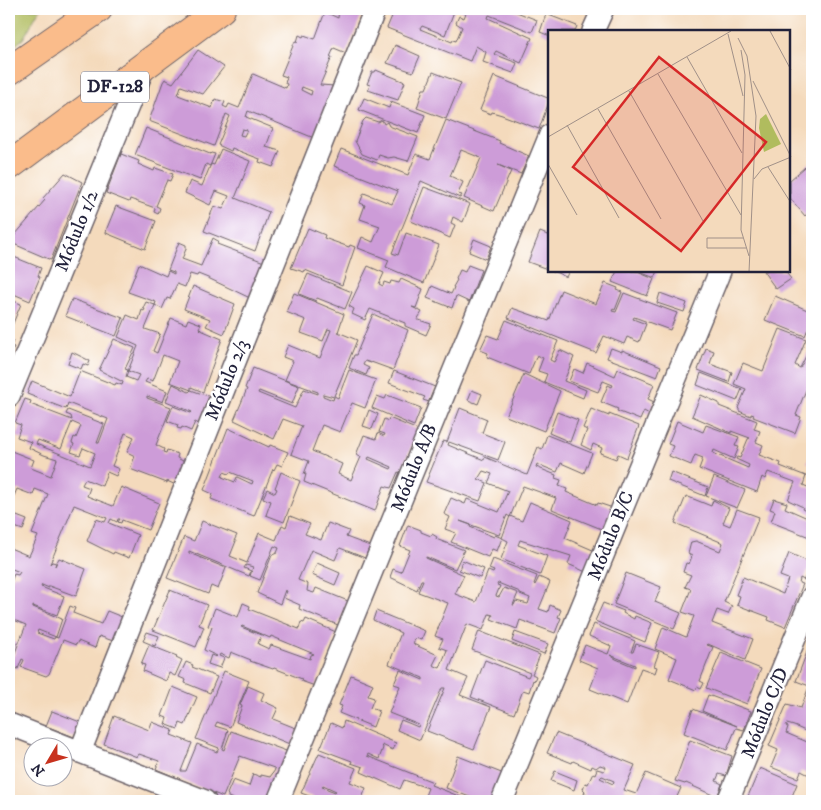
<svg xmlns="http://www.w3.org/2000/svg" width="821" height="810" viewBox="0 0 821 810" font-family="'IM FELL DW Pica',serif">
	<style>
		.green { fill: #b0bc5e; stroke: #696f4c }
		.building { fill: #cd9cd8; fill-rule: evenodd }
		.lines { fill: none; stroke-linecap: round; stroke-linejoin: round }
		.minor-casing { stroke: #6c6268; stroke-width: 24 }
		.primary-casing { stroke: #6c6268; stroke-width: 30 }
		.minor { stroke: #fff; stroke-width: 21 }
		.primary { stroke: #fabc8b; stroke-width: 28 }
		.labels { text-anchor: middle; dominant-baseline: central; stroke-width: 4.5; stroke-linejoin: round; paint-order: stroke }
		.shield { fill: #fff; stroke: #646476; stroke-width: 1 }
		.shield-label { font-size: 18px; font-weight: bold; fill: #22223b }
		.street-label { font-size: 19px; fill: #22223b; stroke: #fff }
		.inset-road { fill: none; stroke: #a09088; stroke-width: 1 }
		.view { fill: #d62828; fill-opacity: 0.15; stroke: #d62828; stroke-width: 2.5 }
		.inset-edge { fill: none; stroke: #22223b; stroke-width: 2.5 }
	</style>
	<rect width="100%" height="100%" fill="#fff"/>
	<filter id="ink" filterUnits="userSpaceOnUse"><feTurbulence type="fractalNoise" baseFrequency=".02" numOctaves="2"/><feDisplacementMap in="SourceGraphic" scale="10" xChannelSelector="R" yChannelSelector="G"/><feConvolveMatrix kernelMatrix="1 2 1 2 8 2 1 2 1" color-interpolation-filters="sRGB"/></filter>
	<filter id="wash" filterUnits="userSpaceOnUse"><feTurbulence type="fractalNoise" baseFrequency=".0096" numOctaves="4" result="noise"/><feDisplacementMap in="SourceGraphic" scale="20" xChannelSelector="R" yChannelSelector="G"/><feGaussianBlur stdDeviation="1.12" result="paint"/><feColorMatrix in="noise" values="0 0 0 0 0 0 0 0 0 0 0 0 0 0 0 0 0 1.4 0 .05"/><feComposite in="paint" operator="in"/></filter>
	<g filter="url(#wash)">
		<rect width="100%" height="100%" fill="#f4dabc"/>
		<path class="green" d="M9,9H40L23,39L9,50Z"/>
		<g id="blocks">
			<path class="building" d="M317,9H327L325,12L338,18L339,9H364L346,53L334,48L330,57H332L320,85L335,86L314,138L248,111L246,117L273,128L266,147L280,151L273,167L259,162L260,159L239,151L232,148L231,151L218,145L230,116L226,114L214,146L149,121L163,82L165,79L173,83L198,50L224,67L203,94L181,86L178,95L212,108L215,99L225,102L223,106L227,108L229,104L239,108L253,74L286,88L287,84L285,83L287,77L281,75L295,41L297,42L299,35L303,37L304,35L315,39L325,12ZM302,87L312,91L311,95L301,90ZM242,129L247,130L244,136L240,135Z
				M395,9H455L445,35L422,26L420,29L452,42L453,40L456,41L462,27L456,23L459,16L464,18L466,13L455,9H509L537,20L532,32L489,15L488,18L532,38L521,63L496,51L494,54L517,63L513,73L483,62L486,52L476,46L470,61L387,28Z
				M546,14L577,26L575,31H550V36L540,32Z
				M395,45L420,56L413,72L387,63Z
				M376,70L405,82L398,100L368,90L370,85L367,84L372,72H375Z
				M433,72L461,83L446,119L417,108L423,89H426Z
				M494,76L550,99L539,129L502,115L492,112L491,114L480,110Z
				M364,98L389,108L391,102L425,115L418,133L359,110Z
				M366,118L378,122L382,120L384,124L387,122L389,126L418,137L408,161L394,157L388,158L379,155L377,160L362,154L355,141L363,121Z
				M446,120L500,141L499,143L529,156L521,174L498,165L511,171L494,211L464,198L481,158L461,150L450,176L463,182L458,194L462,195L460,198L421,181L392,253L398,255L406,233L439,245L424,283L386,267L389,260L358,248L362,237L373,242L380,226L360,219L365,205L360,203L364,193L392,204L398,191L334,166L341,149L408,175L416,154L430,159Z
				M146,128L210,154L211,153L215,154L210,166L206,164L200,180L135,155Z
				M221,149L250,161L235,198L269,212L255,251L204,231L214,206L223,209L229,196L216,191L210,205L185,193L190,181L202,186L211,164L214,165Z
				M121,154L139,161L138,164L154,171L155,168L173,174L170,181L167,180L156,206L160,208L158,214L154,212L155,208L130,199L129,202L106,193Z
				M812,161V209L805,216L790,198V180Z
				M65,173L82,182L51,260L9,242L45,200L43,198Z
				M424,187L470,204L463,222L453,217L451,223L455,225L450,238L411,221Z
				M116,206L156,221L145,249L106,233L107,228Z
				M308,228L325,235L324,238L349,247L350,245L355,247L342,285L305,270L304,272L291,268Z
				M540,232L550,236V270L528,262Z
				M213,238L218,241L217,244L264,262L250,298L208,278L198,274L197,276L190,274L185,287L177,284L170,299L167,298L162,309L155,305L156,302L128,292L139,264L166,276L168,271L174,274V272L168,270L179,242L186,245V249L182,259L201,266Z
				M474,239L491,246L486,259L469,252Z
				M9,255L41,268L38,276L40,277L30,301L9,292Z
				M468,265L481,270L469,302L456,296L452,308L427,298L432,286L451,294L453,290L454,287H453L457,280L456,279L460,270L465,272Z
				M368,266L384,273L379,284L383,286L384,282L390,284L391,281L399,283L401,279L423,289L416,308L412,307L422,312L417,320H419L431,324L426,335L405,326V323L370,309L365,320L352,314L354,309L349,306Z
				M553,271H569L566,277Z
				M617,271H635L654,279L647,296L612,282Z
				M637,271H658L655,278Z
				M763,271H785L791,279L776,289Z
				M308,274L352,292L345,309L317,298L316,301L299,294Z
				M605,283L618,288L617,290L622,292L615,310L613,309L612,311L616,312L624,293L677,313L670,330L634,317L633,319L646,324L639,342L627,337L624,344L604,336L596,353L508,318L512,308L549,321L561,290L596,304Z
				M193,286L235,304L224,334L206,326L210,319L184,309Z
				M294,293L344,314L338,332L357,340L334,396L338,398L349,370L376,380L365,408L352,403L340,432L322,425L312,451L342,464L338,474L351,480L361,457L356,455L364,435L376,439L378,433L384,436L385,434L379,432L384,419L388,421L389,418L418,430L400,473L398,472L391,488L384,486L375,511L304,482L306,474H304L309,461L291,454L302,426L283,419L274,439L234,420L247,389L245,388L253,368L299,386L292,404L259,391L258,393L295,408L304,389L318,394V392L285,380L293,361L283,357L288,345L320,358L331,330L328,329L323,341L301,333L306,320L286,312ZM323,394L334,397L333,400L323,396ZM369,457L392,467L391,469L368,459Z
				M660,293L687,303L684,312L657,303Z
				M775,296L812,312V319L805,336L765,320Z
				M9,299L21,304L9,333Z
				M72,299L123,318L116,336L65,316Z
				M146,302L155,305L145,329L160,334L153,351L157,353L171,318L186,324L188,319L201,324L199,328L201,330L222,339L203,392L191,387V390L211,397L199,424L195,422L191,431L182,427L181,429L177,428L178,425L167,421L173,406L191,413L192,412L166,401L173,384L189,392L191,390L170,382L178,361L163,355L153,381L147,379L145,382L167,391L163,402L147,396V398L171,407L156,445L164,449L163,452L166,453L167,450L178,454L177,458L185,462L176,485L167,481V483L130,469L135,456L127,452L134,437L125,433L112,466L119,469L116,476L107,472L102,486L85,479L82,485L90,488L87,496L113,506L121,487L159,503L148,530L122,520L121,523L118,522L120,519H118L117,522L111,519L109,523L138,535L129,558L114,552L113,554L87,541L96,519L105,522L107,518L74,505L50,564L52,562L56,563L55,566L59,558L86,569L76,596L49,586V588L42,585L41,587L64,596L57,615L33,606V607L62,619L56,637L38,630L37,633L54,639L55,637L58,638L70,606L75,608L73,613L101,624L107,611L122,617L113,641L99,636L95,648L78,641L76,645L63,640L49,674L46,676L21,667L24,660L22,659L18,669L10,665L26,625L9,618V587L14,574L18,575L20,572L12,569L11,571L9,570V543L12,544L10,548L29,556L38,536L32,534L48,494L35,489L33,495L17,489L14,496L9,494V450L34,460L31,468L51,476L57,459L44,455L29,448L31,442L17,437L21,425L15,423L25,399L31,401L30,404L72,420L71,416L66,414L68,410L104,424L97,443H99L108,419L68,403L66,409L27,394L32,381L70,397L80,371L115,385L116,383L122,385L123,382L99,370L114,339L135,348L125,369L128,370L126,377L136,381L139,375L128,371L138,346L118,337L127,315L139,320L142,310L144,311L145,309L143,308ZM72,422L81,426L76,438L74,437L72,443L74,444L71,452L80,455L83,448L95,453L90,466L36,444L38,440L61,449Z
				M373,314L408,330L393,370L371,362V363L365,361L363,365L369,368L366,375L349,368L354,355H356Z
				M506,320L558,341L550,360L554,362L560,350L574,357L564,381L586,390L583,398L544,382L547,374L538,371L543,358L537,355L529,374L487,357L488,353L480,350L487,335L498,339Z
				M780,329L806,339L795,365L800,368L808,352L812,355V394L806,390L796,415L801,417L795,433L753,417L754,415L751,414V416L739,411V409L738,408L746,389L734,384L743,363L763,371Z
				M9,340L13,341L11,346L14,347L11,353L9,352Z
				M611,348L622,352V350L661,366L657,377L607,358Z
				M706,348L714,351L710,364L732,372L729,382L698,370Z
				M72,352L90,361L88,366L83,364L81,369L68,364Z
				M587,363L615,376L618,369L654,384L648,399L654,402L649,414L644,411L640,420L617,411L618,409L601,402L608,385L612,387L613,385L603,381L598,392L569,381L574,369L583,373Z
				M394,371L435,387L429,402L423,400L425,397L389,383Z
				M701,373L742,389L737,401L697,385Z
				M524,374L560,391L544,431L506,416Z
				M472,390L482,394L478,404L468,400Z
				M387,395L421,408L414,426L372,408L377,396L385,399Z
				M701,395L719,403V406L757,421L754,429L760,431L756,442L763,445L759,455L781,463L780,466L806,476L803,485L812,489V514L802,509L803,507L788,500L795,482L768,472L765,479L762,477L757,492L699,469L703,458L695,455L691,465L669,456L673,446L668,444L677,421L703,432L706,425L739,437L735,446L739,447L734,459L714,450L713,453L748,468L749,465L736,459L737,457L740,458L748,439L750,438L731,431V433L692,416Z
				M460,408L487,419L482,433L505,442L498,460L449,442L448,445L484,460L485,457L527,475L538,447L542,449L547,435L592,453L584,473L561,463L557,472L537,464L536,467L556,475L555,478L561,480L559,486L567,489L566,492L597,505L598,503L613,508L604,530L552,509L556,498L523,486L510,517L507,515L499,535L460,521L471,525L470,527L494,537L495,535L502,538L510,516L522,521L530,502L572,520L565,538L595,551L586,572L568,564L571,556L520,540L518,545L547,556L540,575L501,559L508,541L502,538L497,551L492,549L488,557L451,542L456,533L445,529L450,517L444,514L451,498L465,504L467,499L499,512L508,491L488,483L492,474L483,471L478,479L487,483L480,501L426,482L443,441L447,442Z
				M591,409L609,416V414L639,426L627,458L618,454L616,459L600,453L602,448L593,444L591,450L581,445L587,430L583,428Z
				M369,410L378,414L372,429L363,426Z
				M557,412L578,420L570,442L549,433Z
				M812,421V437L807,435Z
				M228,428L269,447L270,445L288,452L282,466L277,464L274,470L273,469L254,516L211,499L213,494L204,490ZM224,472L229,474L230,472L253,481L252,484L237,477L235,482L222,477Z
				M812,450V464L807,462Z
				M281,472L300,481L284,522L266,515L271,501L263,498L267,489L275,493L277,489L275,488Z
				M671,472L708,487L705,496L668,481Z
				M714,477L745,490L737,508L706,496Z
				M686,496L711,506L713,500L729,508L723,523L730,526L737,509L759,517L724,602L732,606L728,614L717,610L712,623L753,639L745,660L708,644L707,645L713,647L700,681L704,683L701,689L697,687L696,690L669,679L677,658L655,649L663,627L686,637L694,616L682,612L691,589L685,587L691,575L683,572L686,563L689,564L692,556L688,554L691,542L696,541L720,551L723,543L675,523Z
				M774,499L787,503L785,508L812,520V538L771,522L775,511L770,509Z
				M9,513L27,520L23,530L9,525Z
				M290,516L310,524L305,534L321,540L328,523L349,531L346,537L370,546L365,558L340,548L335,560L311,550L298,580L308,584L307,591L314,593L316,588L348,601L338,625L299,609L300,605L284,598L287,591L285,590L280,604L257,593L272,555L277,553L279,548L274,546L260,580L250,576L253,567L246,565L244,568L251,571L249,576L189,551V553L226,568L218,589L211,586L208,594L167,578L184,537L194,541L202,521L237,535L234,541H236L230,556L247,563L259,533L276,540L282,525L286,527Z
				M408,525L421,530V532L431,536L432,534L437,537L436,539L464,550L455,569L426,557V558L464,575L455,594L476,602L488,571L493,573L494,571L489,569L493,559L537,576L534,584L535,585L539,577L550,582L539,609L548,612L550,605L561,610L558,617L561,618L555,633L520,620L517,629L491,619L493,615L489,614L483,630L467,624L449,670L468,678L460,695L491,707L474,749L427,731L445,688H442L420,740L397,730L401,720L418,727L419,725L389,713L400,686L394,684L400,670L423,680V678L389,664L401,633L373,620L376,611L425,631L421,640L415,638L413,644L438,655L433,665L440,668L447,650L439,647L443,639L435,636L448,603L418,592L423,580H421L417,590L390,577L393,569L401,572L410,550L400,546ZM498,583L520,592V594L530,598L528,604L516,601L514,605H513L518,593L504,588L499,597L496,596L500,586L497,585Z
				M789,553L811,563L804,580L800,578L799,583L803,584L785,627L768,620L769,617L737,605L740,596L736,595L743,577L783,594L788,579L780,576Z
				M462,560L484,569L480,578L459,570Z
				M317,563L340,573L335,585L312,575Z
				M626,573L661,587L655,602L681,613L674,629L614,604Z
				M170,590L207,605L199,625L204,627L196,647L153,630Z
				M243,603L250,606L249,609L299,629L301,622L304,623L306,619L336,632L315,686L301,681L302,679L274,668L273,669L250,661L251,660L231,652L229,658L220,654L219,656L224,658L220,668L208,664L211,655L216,657L217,656L204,650L212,627L208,626L215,608L238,617ZM242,626L270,638L271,636L314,654L311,655L310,659L271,645L269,649L258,644L261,635L241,627Z
				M603,603L624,611L623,613L634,619L635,616L652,623L645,642L595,621Z
				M594,624L635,641L631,652H633L636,644L659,652L654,666L657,667L655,673L641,668L627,704L590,689L598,668L579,660L585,645L608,654L611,646L589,636ZM610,655L635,665V667L616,659Z
				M479,631L540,655L532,674L536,676L534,681L533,680L529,692L523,690L514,714L471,697L485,660L528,677L530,673L472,650Z
				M147,632L159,636L155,646L143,641Z
				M515,632L548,644L544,654L512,641Z
				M812,639V687L796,681Z
				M9,640L16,643L9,662Z
				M149,645L177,656L176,657L182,660L175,676L169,673L166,681L143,671L145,665L141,664Z
				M721,653L761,669L747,704L706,688Z
				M186,662L193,665L192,667L217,677L210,693L185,683L186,680L179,677Z
				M224,671L249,681L230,727L217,722L215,726L228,730L222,749L224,750L231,731L289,752L268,801H238L228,797V795L227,794L233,780L249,786L253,774L261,777V775L270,777L275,770L274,768L240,756L223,797L156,769L159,761L139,754L137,757L104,744L114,716L149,730L152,722L173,730L171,735L192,743L181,771H186L197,744L217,752L219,748L196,739Z
				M351,675L373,684L368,696L374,698L370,708L379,711L373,727L339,713L342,706L339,705Z
				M248,686L264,693L261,700L278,708L273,719L298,729L292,745L236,722L242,706L240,705Z
				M173,687L197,697L185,725L180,723L178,729L165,724L167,718L162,716Z
				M808,689L812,691V734L794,726L787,724L786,726L788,727L786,733L812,744V771H811L809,775L801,771L798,778L771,767L778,750L769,746L787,704L801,708Z
				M708,695L751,711L744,730L736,728L727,750L684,733L693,709L737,726L702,711Z
				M52,711L80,722L74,737L46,726Z
				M344,721L396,743L393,750L382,745L383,748L379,759L368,754L367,756L433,782L431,785L471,801H423L428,788L404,780L400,789L361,772L363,767L351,763L352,761L320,749L331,723L342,728Z
				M556,733L635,765L624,790L636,794L646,773L681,788L675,801H597L598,800L584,794L585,791L583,789L585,783L588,784L593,773L595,774L597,769L604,771L606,767L600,765L596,768L592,766L591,769L573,761L572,763L547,753ZM602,776L614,781L613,784L600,778Z
				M690,740L732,756L726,776L719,774L716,781L722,784L717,797L686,783L685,784L675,781Z
				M319,753L356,768L350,782L366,788L361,801H323L301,793ZM323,785L336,791L335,792L322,787Z
				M458,756L504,774L493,801H480L446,788Z
				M760,768L797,784L790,801H746Z
				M555,771L577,780L574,790L551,781Z"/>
		</g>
	</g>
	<g filter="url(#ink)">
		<use href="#blocks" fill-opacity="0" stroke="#6c6268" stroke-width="1"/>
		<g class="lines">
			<defs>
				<path id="minor" d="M593,31L603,9
					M9,396L145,65
					M9,724L205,801
					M80,752L375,9
					M278,801L550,135
					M502,801L720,271
					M728,801L812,597"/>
				<path id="primary" d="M9,71L98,9
					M9,166L221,9"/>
			</defs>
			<use href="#minor" class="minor-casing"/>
			<use href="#primary" class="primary-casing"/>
			<use href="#minor" class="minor"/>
			<use href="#primary" class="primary"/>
		</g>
	</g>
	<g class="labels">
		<rect class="shield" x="81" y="71.5" width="68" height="31" rx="4"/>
		<g class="shield-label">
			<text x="115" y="87">DF-128</text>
		</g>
		<g class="street-label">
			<text transform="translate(77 231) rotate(-68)">Módulo 1/2</text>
			<text transform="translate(227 380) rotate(-68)">Módulo 2/3</text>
			<text transform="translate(414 468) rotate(-68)">Módulo A/B</text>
			<text transform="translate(611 536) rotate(-68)">Módulo B/C</text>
			<text transform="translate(765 713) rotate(-68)">Módulo C/D</text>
		</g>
	</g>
	<g transform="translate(548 30)">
		<rect width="242" height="242" fill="#f4dabc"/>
		<path d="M218,84L233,114L216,122L211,98L212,89Z" fill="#b0bc5e"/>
		<path class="inset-road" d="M222,1L243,40M180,4L195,66M190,8L199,26L208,86L201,242M193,20L197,45L193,200L201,226M139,27L194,123M110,44L193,185M205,51L243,127M81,61L155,191M50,79L113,189M19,95L71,188M0,107L183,1M0,134L29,185M220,137L243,173M206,149L214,139L243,127M195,208H159V218H198"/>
		<path class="view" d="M111,27L218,112L133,221L25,137Z"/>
		<rect width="242" height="242" class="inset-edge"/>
	</g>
	<rect width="821" height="810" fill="none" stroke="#fff" stroke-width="30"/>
	<g transform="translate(48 762) rotate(232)"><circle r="24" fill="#ffffff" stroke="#a7a7b1"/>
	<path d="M0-4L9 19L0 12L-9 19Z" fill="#c8321e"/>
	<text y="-8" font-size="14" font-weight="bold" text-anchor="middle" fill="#22223b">N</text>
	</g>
</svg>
